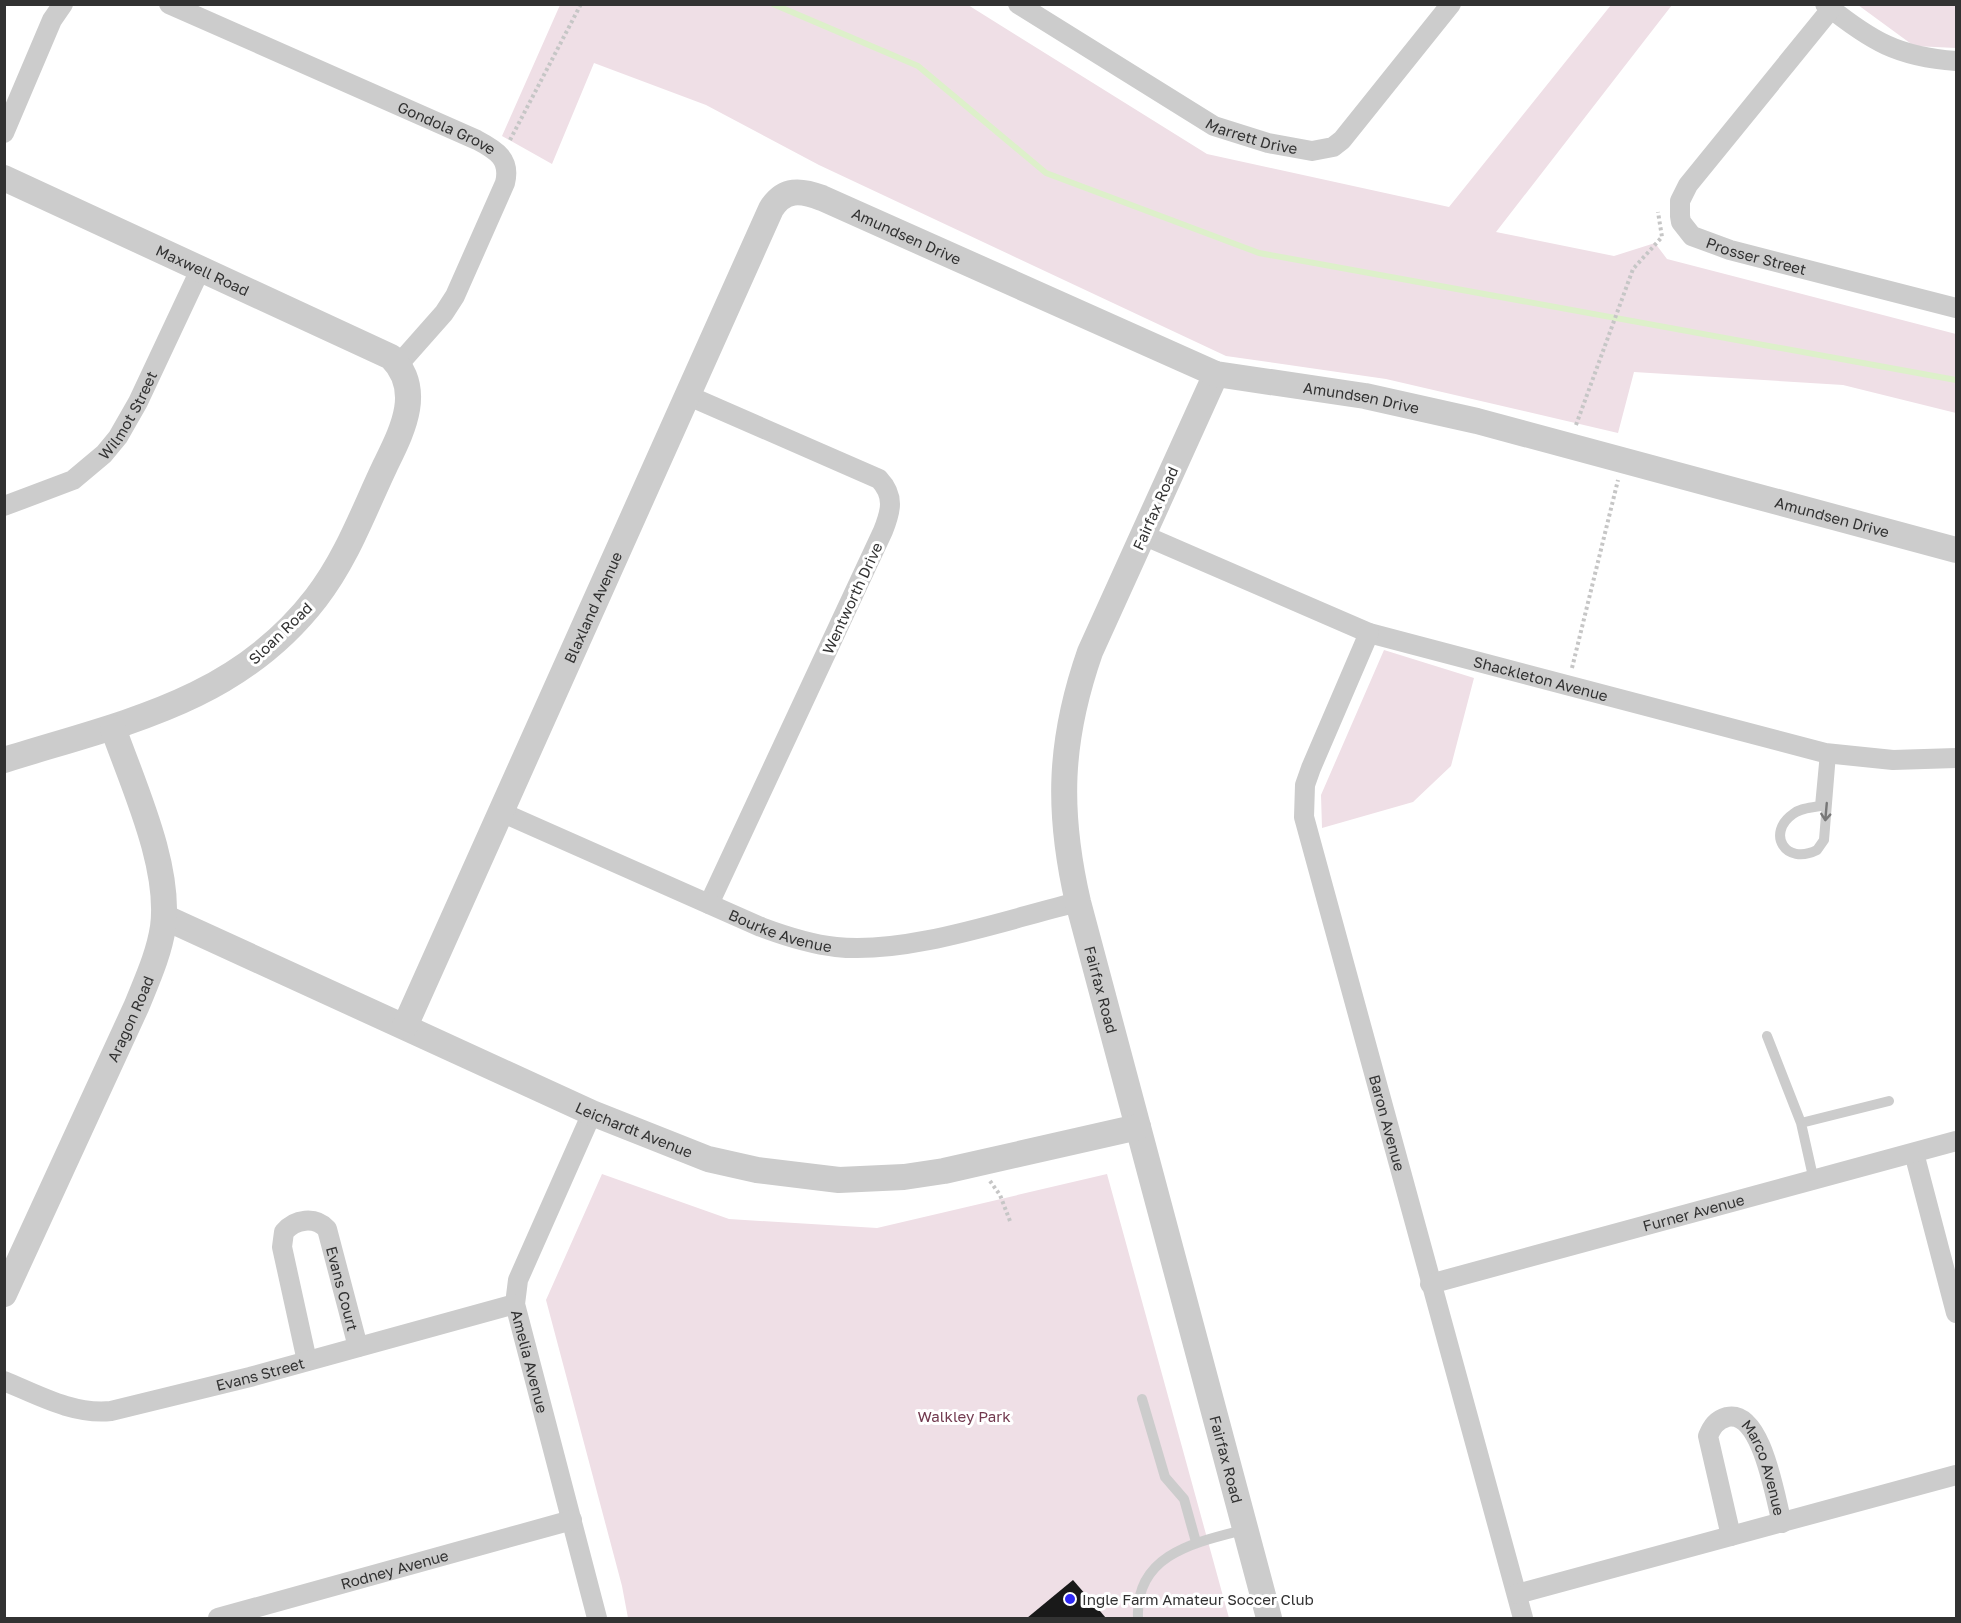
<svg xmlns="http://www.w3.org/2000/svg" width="1961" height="1623" viewBox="0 0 1961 1623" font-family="'Golos Text',sans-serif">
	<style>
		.green { fill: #efdfe6 }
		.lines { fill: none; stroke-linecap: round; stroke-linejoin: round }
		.stream { stroke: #ddf0ca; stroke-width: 6 }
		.building { fill: #191919 }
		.path { stroke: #c6c6c6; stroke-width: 4; stroke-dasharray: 3 3; stroke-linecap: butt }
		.service { stroke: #ccc; stroke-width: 10 }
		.minor { stroke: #ccc; stroke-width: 20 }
		.tertiary { stroke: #ccc; stroke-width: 26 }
		.oneway { stroke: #777 }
		.poi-dot { fill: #2e28f4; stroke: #fff; stroke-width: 2 }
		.labels { text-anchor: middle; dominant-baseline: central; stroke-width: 6; stroke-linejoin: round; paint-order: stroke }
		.street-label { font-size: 15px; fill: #323232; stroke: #fff }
		.park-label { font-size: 15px; fill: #723a4f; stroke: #fff }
		.poi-label { font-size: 15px; fill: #323232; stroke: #fff; text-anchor: start }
	</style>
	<rect width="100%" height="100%" fill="#fff"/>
	<path class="green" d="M560,5H968L1207,154L1449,207L1611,5H1672L1496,232L1614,256L1655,243L1667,259L1956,334V413L1843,385L1634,372L1618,433L1386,379L1226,356L819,165L706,105L594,63L552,164L502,136Z
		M1858,5H1956V48L1914,46Z
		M1384,650L1474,678L1451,766L1413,802L1322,828L1321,795Z
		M602,1174L729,1219L877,1228L1107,1174L1229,1618H628L622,1586L546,1300Z"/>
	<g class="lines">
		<path class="stream" d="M773,4L918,66L1046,173L1259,253L1956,380"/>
	</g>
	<path class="building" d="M1073,1580L1106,1618H1027Z"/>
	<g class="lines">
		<path class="path" d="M510,140L581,4
			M1576,425L1633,269L1662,237L1658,212
			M1572,668L1618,480
			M990,1181L1000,1195L1010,1221"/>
		<path class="service" d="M1825,753L1820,806C1811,808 1800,808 1793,814C1766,833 1785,866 1817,850L1824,840L1831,754
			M1767,1036L1801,1123L1814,1181
			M1801,1123L1889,1101
			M1142,1399L1165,1477L1184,1499L1196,1542
			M1138,1618C1135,1553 1197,1542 1247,1529"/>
		<g class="minor">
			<path id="s1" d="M169,4L477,140C496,150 511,159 505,183L455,296L444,313L398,365"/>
			<path id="s2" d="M1018,4L1214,126L1268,143L1312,151L1333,147L1342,140L1451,4"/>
			<path d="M1825,4C1871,41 1898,57 1956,61"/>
			<path id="s3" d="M1831,9L1688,185L1680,201V216L1681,222L1692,236L1730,250L1956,308"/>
			<path d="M4,133L52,20L63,4"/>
			<path d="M689,396L879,479C895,496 891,511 883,531L709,904"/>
			<path id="s4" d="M4,506L73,480L104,454L118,437L138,402L200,270"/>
			<path id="s5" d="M1143,535L1369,633L1825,753L1893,760L1956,758"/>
			<path id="s6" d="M1369,633L1311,768L1305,785L1304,817L1523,1618"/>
			<path id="s7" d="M501,812L761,927C785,936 810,944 836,947C907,955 1008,919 1078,902"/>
			<path id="s8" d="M592,1113L518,1280L515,1304L597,1618"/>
			<path d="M1914,1153L1956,1313"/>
			<path id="s9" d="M1430,1284L1956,1141"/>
			<path id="s10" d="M307,1361L282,1247L284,1232C295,1219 315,1216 327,1229L358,1347"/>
			<path id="s11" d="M4,1381C38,1395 73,1415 111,1411L250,1377L515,1304"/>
			<path id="s12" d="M1731,1536L1708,1436C1712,1427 1716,1420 1727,1417C1762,1409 1775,1498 1782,1523"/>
			<path d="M1517,1594L1956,1475"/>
			<path id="s13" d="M218,1618L572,1520"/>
		</g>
		<g class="tertiary">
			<path id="s14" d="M4,178L391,357C424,390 402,431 385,466C364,510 347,558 316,598C236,702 122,723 4,760"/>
			<path id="s15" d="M1216,374L1090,652C1059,741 1057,811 1078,902L1269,1618"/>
			<path id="s16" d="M164,917L592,1113L708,1159L757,1170L839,1180L904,1177L944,1171L1138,1127"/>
			<path id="s17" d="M405,1026L771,209C784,188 801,190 822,198L1216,374L1365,396L1477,421L1956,550"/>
			<path id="s18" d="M4,1294L137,1005C147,980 159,954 163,927C171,866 133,785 113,728"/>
		</g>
	</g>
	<defs><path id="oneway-shaft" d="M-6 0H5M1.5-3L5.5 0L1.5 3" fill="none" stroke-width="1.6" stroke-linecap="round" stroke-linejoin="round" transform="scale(1.5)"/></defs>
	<use class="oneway" href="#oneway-shaft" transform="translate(1826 812) rotate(95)"/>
	<circle class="poi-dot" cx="1070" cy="1599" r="6"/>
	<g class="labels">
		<g class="street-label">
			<text stroke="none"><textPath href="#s1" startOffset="304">Gondola Grove</textPath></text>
			<text stroke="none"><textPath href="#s2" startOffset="270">Marrett Drive</textPath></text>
			<text stroke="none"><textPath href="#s17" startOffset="1046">Amundsen Drive</textPath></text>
			<text stroke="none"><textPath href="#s3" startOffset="351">Prosser Street</textPath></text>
			<text stroke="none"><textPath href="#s14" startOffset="219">Maxwell Road</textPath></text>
			<text stroke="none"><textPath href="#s17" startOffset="1532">Amundsen Drive</textPath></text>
			<text stroke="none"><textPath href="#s4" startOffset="160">Wilmot Street</textPath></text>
			<text transform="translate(1155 508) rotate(-66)">Fairfax Road</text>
			<text stroke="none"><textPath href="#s17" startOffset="2018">Amundsen Drive</textPath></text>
			<text transform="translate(852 598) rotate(-65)">Wentworth Drive</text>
			<text stroke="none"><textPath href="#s17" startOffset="459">Blaxland Avenue</textPath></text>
			<text transform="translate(280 633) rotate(-44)">Sloan Road</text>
			<text stroke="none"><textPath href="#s5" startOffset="424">Shackleton Avenue</textPath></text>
			<text stroke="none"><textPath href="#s7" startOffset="304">Bourke Avenue</textPath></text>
			<text stroke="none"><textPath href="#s15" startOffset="650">Fairfax Road</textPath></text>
			<text stroke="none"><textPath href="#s18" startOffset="303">Aragon Road</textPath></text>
			<text stroke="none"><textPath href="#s6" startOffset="514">Baron Avenue</textPath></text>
			<text stroke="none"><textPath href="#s16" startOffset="516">Leichardt Avenue</textPath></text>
			<text stroke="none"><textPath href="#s9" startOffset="273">Furner Avenue</textPath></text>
			<text stroke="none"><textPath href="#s10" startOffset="242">Evans Court</textPath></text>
			<text stroke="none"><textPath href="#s8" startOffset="266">Amelia Avenue</textPath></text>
			<text stroke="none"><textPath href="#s11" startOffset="266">Evans Street</textPath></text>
			<text stroke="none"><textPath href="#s15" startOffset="1136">Fairfax Road</textPath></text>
			<text stroke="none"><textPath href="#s12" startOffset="200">Marco Avenue</textPath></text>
			<text stroke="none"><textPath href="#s13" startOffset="183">Rodney Avenue</textPath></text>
		</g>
		<g class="park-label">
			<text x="964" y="1416">Walkley Park</text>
		</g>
		<g class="poi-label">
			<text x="1082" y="1599">Ingle Farm Amateur Soccer Club</text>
		</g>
	</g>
	<rect width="1961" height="1623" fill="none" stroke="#323232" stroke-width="12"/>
</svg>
